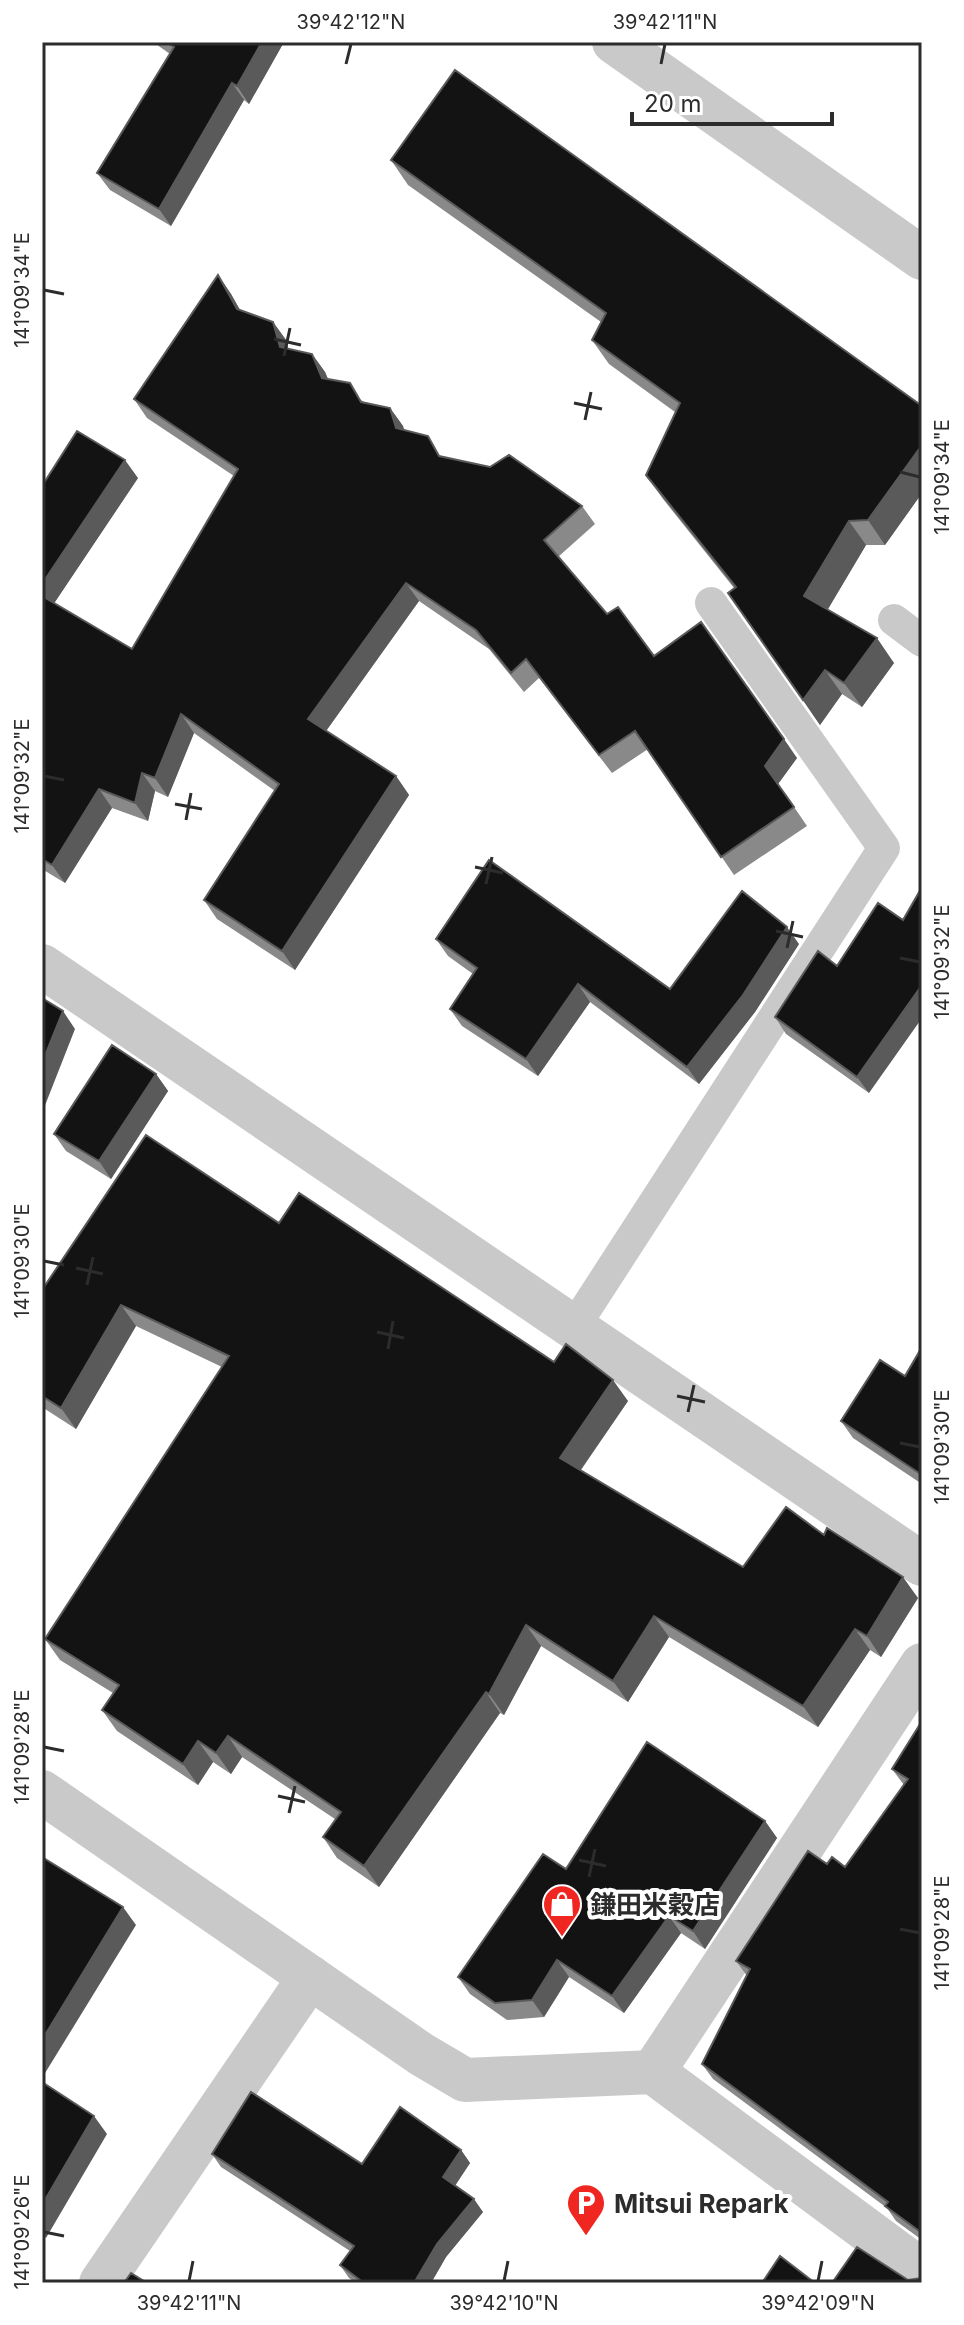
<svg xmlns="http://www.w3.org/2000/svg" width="964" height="2325" viewBox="0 0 964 2325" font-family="Inter,'Noto Sans JP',sans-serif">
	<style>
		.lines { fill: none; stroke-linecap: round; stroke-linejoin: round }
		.service { stroke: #c9c9c9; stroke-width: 32 }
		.minor { stroke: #c9c9c9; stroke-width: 44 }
		.tertiary { stroke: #c9c9c9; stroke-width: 44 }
		.wall { fill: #898989 }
		.shaded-wall { fill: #5a5a5a }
		.building { fill: #131313; stroke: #5a5a5a; stroke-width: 2 }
		.ticks { fill: none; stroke: #2c2c2c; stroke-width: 3 }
		.labels { text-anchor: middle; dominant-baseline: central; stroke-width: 8; stroke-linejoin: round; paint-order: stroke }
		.poi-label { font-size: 26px; font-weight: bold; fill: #2c2c2c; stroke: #fff; text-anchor: start }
		.neatline { fill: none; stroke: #2c2c2c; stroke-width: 3 }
		.ticks-label { font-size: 20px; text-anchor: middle; fill: #2c2c2c }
	</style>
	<rect width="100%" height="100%" fill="#fff"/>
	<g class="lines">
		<path class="service" d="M894,620L922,641
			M574,1327L884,848L711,603"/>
		<path class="minor" d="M42,966L922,1564
			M653,2072L922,1665
			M101,2283L310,1977"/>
		<path class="tertiary" d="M614,42L922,258
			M42,1792L421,2054L465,2080L653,2072L922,2271"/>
	</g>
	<path class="wall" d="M153,42H284L249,104L244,100L171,226L110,190L97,173L170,54Z
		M391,160L922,406V493L885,545H866L827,610L894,663L862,707L842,694L820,725L728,593L734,588L663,499L646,475L675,412L609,364L592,340L601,322L408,185Z
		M218,275L231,294L240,310L273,322L286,340L288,349L312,354L325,372L328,379L364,402L390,408L403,426L404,430L442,457L582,506L595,524L558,557L607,614L654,656L797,758L778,784L807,826L734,875L648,749L612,773L539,678L524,692L489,649L419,601L326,731L396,776L409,795L295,970L217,919L204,900L275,791L194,733L168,797L155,791L148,821L112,808L65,883L42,869V486L138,478L54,603L132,649L234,476L147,418L134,399Z
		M903,920L869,1093L786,1034L775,1017L837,966Z
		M436,939L670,989L799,944L755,1012L699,1084L590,1002L538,1076L462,1026L450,1009L473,974L448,956Z
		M156,1074L168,1091L111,1179L66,1151L54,1134Z
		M279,1223L554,1362L628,1401L581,1470L743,1567L824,1535L918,1598L881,1657L870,1650L818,1727L669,1637L628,1702L541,1646L504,1715L500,1713L379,1887L337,1858L323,1837L335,1819L242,1757L231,1774L213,1762L198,1785L117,1731L102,1710L113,1693L60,1660L45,1639L222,1367L136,1326L76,1429L42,1407V1290Z
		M922,1347V1484L853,1438L841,1421L905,1376Z
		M922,1721V2240L896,2221L887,2208L713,2079L702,2064L747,1976L736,1961L827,1864L845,1867L904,1785L892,1769Z
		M765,1821L777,1838L705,1949L681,1933L624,2013L569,1977L544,2017L507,2020L470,1994L458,1977L566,1869Z
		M461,2150L470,2163L455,2186L483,2212L446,2257L431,2283H356L349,2278L340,2265L350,2251L221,2167L212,2154L362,2164Z"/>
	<path class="shaded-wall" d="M262,42H284L249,104L237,86Z
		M232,83L244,100L171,226L159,209Z
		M218,275L231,294L250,328L237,309Z
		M273,322L286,340L293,365L280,347Z
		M312,354L325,372L335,396L322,378Z
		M390,408L403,426L409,447L396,428Z
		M922,445V493L885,545L868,520Z
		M125,460L138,478L49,611L42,601V584Z
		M849,521L866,545L821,621L804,596Z
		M406,583L419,601L321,738L308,719Z
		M877,638L894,663L862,707L844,683Z
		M825,670L842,694L820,725L803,700Z
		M181,714L194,733L168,797L155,778Z
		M784,739L797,758L778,784L807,826L765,766Z
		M142,773L155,791L148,821L135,803Z
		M396,776L409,795L295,970L282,951Z
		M99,789L112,808L65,883L52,865Z
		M787,927L799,944L755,1012L699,1084L687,1067Z
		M578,984L590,1002L538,1076L526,1059Z
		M922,985V1018L869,1093L857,1077Z
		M63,1011L75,1029L42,1113V1063Z
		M156,1074L168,1091L111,1179L99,1161Z
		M121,1305L136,1326L76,1429L61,1408Z
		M613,1380L628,1401L575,1478L560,1458Z
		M903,1577L918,1598L881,1657L867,1636Z
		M654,1616L669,1637L628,1702L613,1681Z
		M526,1625L541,1646L504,1715L489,1694Z
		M855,1629L870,1650L818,1727L803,1706Z
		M486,1692L500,1713L379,1887L364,1866Z
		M228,1736L242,1757L231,1774L216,1753Z
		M198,1741L213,1762L198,1785L183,1764Z
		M765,1821L777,1838L705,1949L693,1931Z
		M123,1907L136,1925L42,2078V2040Z
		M669,1916L681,1933L624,2013L612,1996Z
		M557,1960L569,1977L544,2017L532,2000Z
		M94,2116L107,2134L46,2238L42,2232V2205Z
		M461,2150L470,2163L452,2190L443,2177Z
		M474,2199L483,2212L446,2257L431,2283H414L437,2244Z"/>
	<path class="building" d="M166,42H262L237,86L232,83L159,209L97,173L174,47Z
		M455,70L922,406V445L868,520L849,521L804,596L877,638L844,683L825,670L803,700L728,593L736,587L646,475L680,403L592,340L606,313L391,160Z
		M218,275L237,309L273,322L280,347L312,354L322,378L350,383L361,402L390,408L396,428L428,436L439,456L490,467L509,455L582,506L544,540L607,614L618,607L654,656L701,622L784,739L765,766L794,807L721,857L635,731L599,755L526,659L511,673L476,630L406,583L308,719L396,776L282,951L204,900L279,784L181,714L155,778L142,773L135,803L99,789L52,865L42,859V596L132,649L238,469L134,399Z
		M77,431L125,460L42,584V486Z
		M489,860L670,989L742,891L787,927L743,995L687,1067L578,984L526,1059L450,1009L477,968L436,939Z
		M922,887V985L857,1077L775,1017L818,951L837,966L878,903L903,920Z
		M42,998L63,1011L42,1063Z
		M112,1045L156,1074L99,1161L54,1134Z
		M146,1135L279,1223L299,1193L554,1362L566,1344L613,1380L560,1458L743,1567L786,1507L824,1535L827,1528L903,1577L867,1636L855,1629L803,1706L654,1616L613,1681L526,1625L489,1694L486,1692L364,1866L323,1837L341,1812L228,1736L216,1753L198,1741L183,1764L102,1710L119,1685L45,1639L229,1356L121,1305L61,1408L42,1396V1290Z
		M922,1347V1475L841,1421L880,1360L905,1376Z
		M922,1721V2233L885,2206L888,2202L702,2064L750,1969L736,1961L808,1851L827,1864L832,1857L845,1867L908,1779L892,1769Z
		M647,1742L765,1821L693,1931L669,1916L612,1996L557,1960L532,2000L495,2003L458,1977L543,1854L566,1869Z
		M42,1857L123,1907L42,2040Z
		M42,2082L94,2116L42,2205Z
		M251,2092L362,2164L400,2107L461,2150L443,2177L474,2199L437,2244L414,2283H364L340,2265L354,2246L212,2154Z
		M857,2247L908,2280L922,2278V2283H832Z
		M780,2256L815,2283H762Z
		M131,2273L147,2283H124Z"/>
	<path class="ticks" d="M346,64L351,44M661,64L665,44M44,290L64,294M274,339L301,345M284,356L290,328M574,403L602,409M585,420L591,392M900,472L920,477M44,776L64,780M175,804L202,809M186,820L191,793M475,867L503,873M486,884L492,857M776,931L803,937M787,948L793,921M900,958L920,962M44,1261L64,1265M76,1268L103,1274M87,1285L93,1257M377,1332L404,1338M388,1349L393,1321M677,1396L705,1402M688,1412L694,1385M900,1443L920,1447M44,1747L64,1751M278,1796L305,1802M289,1813L295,1786M579,1860L606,1866M589,1877L595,1849M900,1929L920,1933M44,2232L64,2236M189,2281L193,2261M504,2281L508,2261M818,2281L822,2261"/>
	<defs>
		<symbol id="shop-pin" viewBox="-11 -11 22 30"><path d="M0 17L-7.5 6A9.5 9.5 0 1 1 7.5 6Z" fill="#f02621" stroke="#fff"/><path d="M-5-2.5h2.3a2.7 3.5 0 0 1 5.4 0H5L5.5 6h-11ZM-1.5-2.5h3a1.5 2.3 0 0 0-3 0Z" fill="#fff"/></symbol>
		<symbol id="parking-pin" viewBox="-11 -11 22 30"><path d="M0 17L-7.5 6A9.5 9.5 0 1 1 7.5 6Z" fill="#f02621" stroke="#fff"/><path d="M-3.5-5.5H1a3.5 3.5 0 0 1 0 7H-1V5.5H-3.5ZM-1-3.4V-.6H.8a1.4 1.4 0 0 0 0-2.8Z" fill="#fff"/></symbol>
	</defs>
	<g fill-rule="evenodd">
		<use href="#shop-pin" x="540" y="1882" width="44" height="60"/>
		<use href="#parking-pin" x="564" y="2181" width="44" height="60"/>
	</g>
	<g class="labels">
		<g class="poi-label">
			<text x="590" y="1904">鎌田米穀店</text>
			<text x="614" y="2203">Mitsui Repark</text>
		</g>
	</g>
	<rect width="964" height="2325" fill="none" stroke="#ffffff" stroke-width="88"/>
	<path d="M632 112v12h200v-12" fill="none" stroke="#2c2c2c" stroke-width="4"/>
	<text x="644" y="112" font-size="24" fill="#2c2c2c" stroke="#ffffff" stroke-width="6" paint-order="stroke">20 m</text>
	<rect x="44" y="44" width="876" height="2237" class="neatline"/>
	<g class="ticks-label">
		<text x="351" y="29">39°42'12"N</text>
		<text x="665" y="29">39°42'11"N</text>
		<text transform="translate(22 290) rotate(-90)" y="7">141°09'34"E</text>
		<text transform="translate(942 477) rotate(-90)" y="7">141°09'34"E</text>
		<text transform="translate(22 776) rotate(-90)" y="7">141°09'32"E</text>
		<text transform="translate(942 962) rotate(-90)" y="7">141°09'32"E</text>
		<text transform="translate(22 1261) rotate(-90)" y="7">141°09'30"E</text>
		<text transform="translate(942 1447) rotate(-90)" y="7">141°09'30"E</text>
		<text transform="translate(22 1747) rotate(-90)" y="7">141°09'28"E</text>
		<text transform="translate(942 1933) rotate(-90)" y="7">141°09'28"E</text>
		<text transform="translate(22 2232) rotate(-90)" y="7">141°09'26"E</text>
		<text x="189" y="2310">39°42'11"N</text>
		<text x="504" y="2310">39°42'10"N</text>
		<text x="818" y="2310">39°42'09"N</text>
	</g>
</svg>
